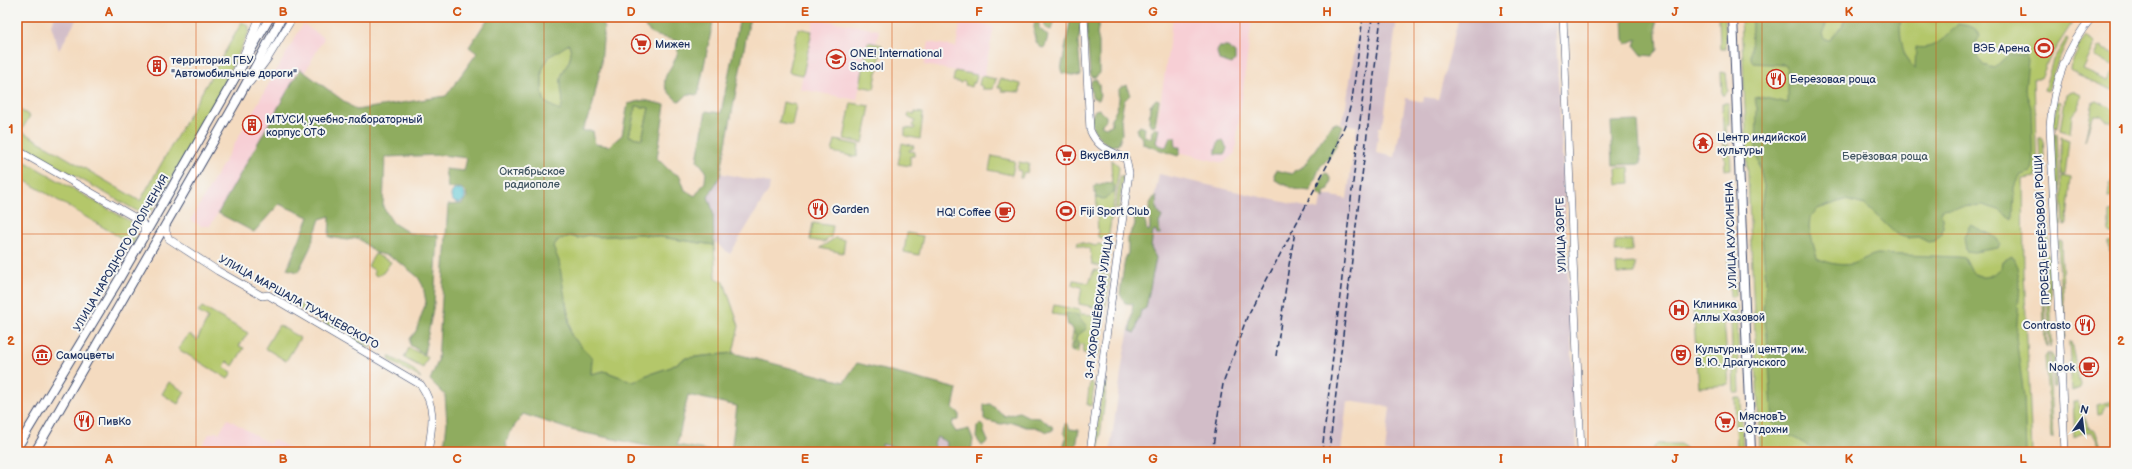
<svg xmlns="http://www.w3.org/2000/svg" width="2132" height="469" viewBox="0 0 2132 469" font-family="'Balsamiq Sans',sans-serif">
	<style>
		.built { fill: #f7cfd5 }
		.industrial { fill: #d2bdc8 }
		.green { fill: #b4c76a; stroke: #687b64 }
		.forest { fill: #8fac5e; stroke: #556e5e; fill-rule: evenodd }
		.water { fill: #5bc7d4; stroke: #3b7b99 }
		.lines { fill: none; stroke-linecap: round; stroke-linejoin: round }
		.tertiary-casing { stroke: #3c496d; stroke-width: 8 }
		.secondary-casing { stroke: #3c496d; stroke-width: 10 }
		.tertiary { stroke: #fff; stroke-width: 7 }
		.secondary { stroke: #fff; stroke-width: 8 }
		.rail { stroke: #1b2f5e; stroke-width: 1.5; stroke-dasharray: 6 3; stroke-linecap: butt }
		.grid { fill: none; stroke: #d45514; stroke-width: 1; stroke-opacity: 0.55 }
		.labels { text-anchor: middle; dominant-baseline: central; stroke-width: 4; stroke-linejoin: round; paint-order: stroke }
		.poi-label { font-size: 11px; fill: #1b2f5e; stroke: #f6f6f2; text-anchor: start }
		.park-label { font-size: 11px; fill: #415561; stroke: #f6f6f2 }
		.street-label { font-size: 11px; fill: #1b2f5e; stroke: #f6f6f2 }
		.neatline { fill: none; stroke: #d45514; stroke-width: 1.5 }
		.grid-label { font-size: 13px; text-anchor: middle; font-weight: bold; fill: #d45514 }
	</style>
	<rect width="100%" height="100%" fill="#f6f6f2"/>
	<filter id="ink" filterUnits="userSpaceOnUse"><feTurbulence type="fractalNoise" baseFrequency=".025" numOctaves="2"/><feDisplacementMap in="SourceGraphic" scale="8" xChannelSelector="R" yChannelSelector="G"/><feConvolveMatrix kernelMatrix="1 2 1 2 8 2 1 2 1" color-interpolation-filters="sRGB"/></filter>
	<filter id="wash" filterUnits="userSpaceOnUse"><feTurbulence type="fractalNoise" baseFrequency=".012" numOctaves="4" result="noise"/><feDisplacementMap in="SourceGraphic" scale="16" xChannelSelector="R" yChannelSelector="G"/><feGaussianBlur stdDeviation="0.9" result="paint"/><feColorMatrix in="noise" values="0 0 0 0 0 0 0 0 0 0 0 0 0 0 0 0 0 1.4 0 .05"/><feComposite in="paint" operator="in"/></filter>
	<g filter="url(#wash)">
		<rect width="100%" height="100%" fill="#f4dbc0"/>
		<path class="built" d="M1173,17H1235L1252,19L1235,153L1223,163L1154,146Z
			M814,18L879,30L876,44L868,43L857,100L800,89Z
			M961,19L994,27L984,76L924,65L929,42L956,47Z
			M303,24L324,38L305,72L356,110L272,187L248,229L218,213L210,226H201L191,220Z
			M228,419L270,444L272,440H276L296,452H198L209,434L216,432L219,433Z"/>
		<path class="industrial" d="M55,17H78L59,50L51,25Z
			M1360,17H1397L1384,119L1381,127H1379L1376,153L1395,157L1406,98L1423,102L1424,97L1438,99L1459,17H1555L1577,452H1385L1390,407L1347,401L1341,452H1110L1123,359L1159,174L1319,210L1322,194L1347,199L1357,126L1341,124L1346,106Z
			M719,173L770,183L769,190L730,254L715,242L713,211L708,197L720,176Z
			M937,437L947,442L946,452H937L934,444Z
			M882,444L914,452H882Z"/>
		<path class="green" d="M1719,17H1725L1726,49H1720Z
			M1741,17H2076L2050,57L2041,78H2034L2037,177L2023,179L2024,273L2032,452H1760Z
			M242,22L249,26V32L207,118L155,207L149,212L137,211L17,143V108L30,116L21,131L140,201Z
			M798,28L812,31L803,75L789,72Z
			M2086,36L2096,42L2083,70L2108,81L2115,67V91L2077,75L2071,70L2072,62L2078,50L2076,49Z
			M2066,39L2068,40L2054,71L2048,91L2044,90L2053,60Z
			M868,42L882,45L874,89L860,86Z
			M569,43C575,62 563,65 561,81C560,87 565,93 564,99C564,103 562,108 561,112L545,102L542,93V70L549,57Z
			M2102,46L2103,49L2115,54V66L2095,57L2099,47Z
			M955,71L977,75L975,83H972L971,87L965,85L966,83L963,81L961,83L953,81Z
			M1721,72L1726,73L1728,91L1724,95H1722Z
			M981,76L996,79L993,89H982V86L979,85Z
			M1000,79L1021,84L1020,92L1001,91L1002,88H998Z
			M2072,91L2081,95L2078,108L2072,115L2070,133L2060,130L2066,94Z
			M2057,101L2061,102L2057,128L2053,126Z
			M2096,101L2115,110L2112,123L2107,121L2102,115H2094L2091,120L2085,141L2093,102Z
			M783,102L796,105L792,126L779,123Z
			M851,103L870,106L863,143L844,139Z
			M1722,103H1728L1729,105V125H1726L1727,138L1725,139V145H1730L1731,169L1725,170Z
			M636,105L649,108L642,139L629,136Z
			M915,112L923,113L920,139L905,136V128L914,129L915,127L912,126L915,121L908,117L909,113L915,114Z
			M2055,133L2057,134L2061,225L2056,223L2054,134Z
			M2061,137L2069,140L2065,175H2061Z
			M2039,138H2043L2045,173L2041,181Z
			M835,140L859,145L857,157L832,152Z
			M902,143L914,146L913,149H910L909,151L915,152L914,156H910V166L898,164Z
			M992,156L1015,161L1012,175L989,170Z
			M17,157L133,223L137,232L133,245L17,176Z
			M1111,159L1118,165L1119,168L1108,240L1098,237L1096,184L1112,185Z
			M1019,162L1029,164L1027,173L1024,172L1022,178H1020L1021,171L1017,170Z
			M1629,167L1630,183L1617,184L1616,168Z
			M1120,176H1123L1119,209H1115Z
			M2061,176L2071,178L2067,220V224L2064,225Z
			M2115,177V203L2114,197H2108L2110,183Z
			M2041,190L2046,198L2049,241L2046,247Z
			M2115,210V234H2111L2109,232V212Z
			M813,223L833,226L831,237L824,242L810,240Z
			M907,233L923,236L919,255L904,252Z
			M640,234L714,245L716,278L724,282L739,326L733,353L686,358L671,367L644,376L634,382L604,371L591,374L592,358L571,335L569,317L553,247L558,240L570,236L578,238L588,235L598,237Z
			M835,238L845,240L843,253L820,248Z
			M1632,240V251L1615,252V241Z
			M2059,241H2061L2065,337H2063L2058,243Z
			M1078,242L1096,246L1098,244L1108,246L1105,268L1092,264L1090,249L1077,245Z
			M2115,242V251L2113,253L2115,257V276L2111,275L2109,243Z
			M2041,253H2043L2047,348L2045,345Z
			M2045,253L2049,255V259L2052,344L2050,348Z
			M375,254L391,262L383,273L377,276L374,274V270L368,266Z
			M1735,257L1736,292L1735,296L1730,297L1728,258Z
			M1635,263V273L1617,274L1616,264Z
			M1094,270L1104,271L1099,308L1079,304L1082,287L1073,285L1074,280L1089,283Z
			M1106,272L1110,276L1106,305L1104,308H1101Z
			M1730,301L1734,302L1737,306L1740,393H1734Z
			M299,304L344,330L338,331L300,309Z
			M1054,305L1079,310L1081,314L1098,315L1092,355L1083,353L1084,345L1080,344L1078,353L1070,351L1073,333L1071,327L1072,317L1052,314Z
			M202,307L248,333L239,346L244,348L233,366L227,361L224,367L232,372L228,379L178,349L189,334L197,340L208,318L198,312Z
			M1723,307L1729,385L1699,387L1693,309Z
			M1100,316L1104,318L1099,354L1096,356H1094Z
			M279,325L300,338L286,361L265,348Z
			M349,333L373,347C366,349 355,342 349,337Z
			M2069,342H2071L2080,385V388L2072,391Z
			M409,348L428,357L423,368L404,358Z
			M2048,353L2053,438H2051L2045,357Z
			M2050,353L2054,358L2055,388H2053Z
			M389,356L415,371L421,378L390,361Z
			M1090,381L1094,386L1091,406L1087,405Z
			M169,382L185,392L178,404L162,394Z
			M1103,382H1107L1098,452H1094Z
			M1735,398H1741L1743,452H1737Z
			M2115,400V405H2107L2103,413L2098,414L2097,405Z
			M2073,401H2078L2087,427L2095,430L2103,452L2092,432H2083L2075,438Z
			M1657,444H1680L1685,447V452H1653V448Z"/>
		<path class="forest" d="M489,17H598L604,28L601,65L592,108L582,131H593L595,144L609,146L622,135L628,104L644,100L665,105L657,158L670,171L680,176L685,190L695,196L705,182L706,171L697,160L706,111L721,113L740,17H750L720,176L708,197L713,211L714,245L640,234L598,237L588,235L578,238L570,236L558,240L553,247L559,261L571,335L592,358L591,374L604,371L634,382L644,376L671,367L686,358L733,353L844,382L857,363L957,389L953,408L959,413V420L953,421L952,426L956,432L969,429L973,440L971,452H946L947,442L937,437L934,444L937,452H914L882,444V452H731L737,406L688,395L677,445L717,452H675L571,430L523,414L511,431L506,443L508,452H448L444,448L447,423L445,395L430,380L438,361L448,205L462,204L467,197L466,192L461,188H448L445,169L464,171L467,158L442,155L385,157L383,207L393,223L409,233L438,235L434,304L424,354L410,345V339L416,331L426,302L423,286L418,277L403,265L389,256L376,253L358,238L347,240L329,237L330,216L320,219L310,248L298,272L287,269L309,217L279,204L254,232L218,213L300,69L356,110L446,96L477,53L469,47ZM569,44C576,65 559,66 561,84C561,97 565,99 560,111L545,102L542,93V70L549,57ZM636,106L649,108L642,139L629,136Z
			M634,17H714L698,95L688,94L682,100L678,101C646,76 682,70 678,41L654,35Z
			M1036,17H1050L1054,20L1051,30L1045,28L1044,19L1042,17L1039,19V28L1048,36L1045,47L1042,48C1032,42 1033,27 1036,17Z
			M1071,17H1082L1078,44L1081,75L1078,76L1062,73L1061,70Z
			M1086,17H1100L1097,34L1099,42V73L1096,77H1092L1090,74Z
			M1623,17L1656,18L1658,50L1652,56L1642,55L1635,46L1637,39L1626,44L1624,39Z
			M1752,17H1829L1822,34L1824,39L1830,40L1842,26L1846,17H1901C1898,30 1903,63 1915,69L1916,47C1934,51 1947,36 1958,24C1967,26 1976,25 1980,36C1971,50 1975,52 1983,65L1994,68L2009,54L2026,55L2028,61L2025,90L2031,107L2033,167L2031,172L2021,175L2014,188L2013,220L1999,210L1983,205L1941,209L1943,227L1942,234L1934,241L1928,242L1918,237L1907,238L1896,234L1865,205L1845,200L1818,209L1810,217L1809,228L1817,258C1827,263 1846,268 1857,262C1864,259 1869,256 1877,254L1959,257L1965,258C1968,262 1970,269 1973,273C1982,282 1996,274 2002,267L2003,261L2012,256L2017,267L2020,285L2016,337L2024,396L2026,452H1878C1862,439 1842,454 1825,452C1811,450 1785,432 1773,424L1767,335L1763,309L1766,281L1760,214L1764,187L1756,150L1757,108L1754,98L1760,97L1788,103V70L1785,65L1753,63L1751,59Z
			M1219,47H1228L1235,53V60L1232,64L1219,60L1217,52Z
			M1096,79L1099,85L1100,99L1098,100L1092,97L1090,85L1092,80Z
			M1126,85L1130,95L1124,101L1121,117L1122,134L1118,145L1111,146C1102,142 1087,126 1092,116C1093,114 1094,112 1095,110L1099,109L1106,116V120L1101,125L1106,127L1112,125L1111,118C1118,111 1120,99 1119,89Z
			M1156,99L1159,100L1155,125L1151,126L1149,122L1150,106Z
			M1638,121L1641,164L1613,165L1611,122Z
			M1337,123L1343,126L1335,148L1328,159L1320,167L1310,191L1294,189L1275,180L1274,175L1276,170L1292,174L1294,171L1304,166L1332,124Z
			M1140,126L1145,128L1144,136L1151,138L1152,131L1155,128L1159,129L1156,142L1158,145L1166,147L1170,137H1175L1176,147H1180V151L1178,156L1143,144V139L1137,133V129Z
			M1219,141H1223L1227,148L1225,154H1216V149Z
			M1327,173L1331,180L1329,189L1324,191V198L1317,193L1324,174Z
			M1111,183L1114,186V192L1104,199L1096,198L1094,187L1097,185Z
			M1154,197H1156L1157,210L1162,217L1159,223L1160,234L1157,235L1156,230L1153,231L1151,248L1156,258L1146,308L1141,311L1135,333L1130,331L1133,304L1125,303L1120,294L1125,259L1128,253V238L1135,225L1134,213L1137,212C1139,215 1144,219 1145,222C1147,226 1145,228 1148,231L1150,230L1149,205Z
			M1970,225L1992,235L1997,239L2000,244L1998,248L1974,252L1966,251L1964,236Z
			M1065,313L1078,315L1081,321L1087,325L1086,329L1077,336L1078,347L1075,351L1072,349L1076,336L1071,326L1068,325Z
			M990,404L1005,416L1019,412L1029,417L1040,418L1052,426L1053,430L1048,432L1035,427H1026L1013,422L1001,424L984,420V405Z
			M1067,423L1070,429L1079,430L1075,452H1059L1062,451L1066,438L1064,432L1065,424Z
			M981,424L984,426V432L988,441L982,446L976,438L977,426Z"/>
		<path class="water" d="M451 196a7 7 0 1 1 14 0a7 7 0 1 1-14 0Z"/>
	</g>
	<g filter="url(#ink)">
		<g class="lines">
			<defs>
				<path id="tertiary" d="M1084,17L1090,130C1098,149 1110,150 1126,159L1129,173L1090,452
					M1563,17L1581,452
					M236,72L260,17
					M250,82L268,58L293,17
					M17,150L141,221L144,226V237
					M166,224V232L169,239L218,271L262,296L268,295L280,302L421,385C437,409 432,426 428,452
					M2065,452L2050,126C2053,86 2066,48 2092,17"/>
				<path id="secondary" d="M1733,17L1751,452
					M17,448L118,281L270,17
					M35,452L236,102L282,17"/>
			</defs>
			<use href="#tertiary" class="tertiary-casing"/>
			<use href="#secondary" class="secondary-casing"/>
			<use href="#tertiary" class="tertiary"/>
			<use href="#secondary" class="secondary"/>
			<path class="rail" d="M1276,356L1289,265L1295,232
				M1212,452L1223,384L1247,317L1332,156L1346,122L1352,100L1363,17
				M1322,452L1372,17
				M1329,452L1381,17"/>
		</g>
	</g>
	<path class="grid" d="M196,17V452M370,17V452M544,17V452M718,17V452M892,17V452M1066,17V452M1240,17V452M1414,17V452M1588,17V452M1762,17V452M1936,17V452M17,234H2115"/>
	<defs>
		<symbol id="supermarket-ring" viewBox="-11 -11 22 22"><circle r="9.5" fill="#f6f6f2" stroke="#c8321e" stroke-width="1.5"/><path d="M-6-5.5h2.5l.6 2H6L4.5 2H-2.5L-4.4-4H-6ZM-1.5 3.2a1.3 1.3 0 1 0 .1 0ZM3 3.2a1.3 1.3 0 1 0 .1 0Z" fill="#c8321e"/></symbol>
		<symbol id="stadium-ring" viewBox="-11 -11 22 22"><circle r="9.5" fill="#f6f6f2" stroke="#c8321e" stroke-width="1.5"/><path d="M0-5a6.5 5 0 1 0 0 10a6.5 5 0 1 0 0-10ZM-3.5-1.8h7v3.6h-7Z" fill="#c8321e"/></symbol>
		<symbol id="school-ring" viewBox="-11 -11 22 22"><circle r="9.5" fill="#f6f6f2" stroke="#c8321e" stroke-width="1.5"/><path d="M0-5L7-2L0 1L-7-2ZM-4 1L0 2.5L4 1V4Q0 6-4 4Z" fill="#c8321e"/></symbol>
		<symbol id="building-ring" viewBox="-11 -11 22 22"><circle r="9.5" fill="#f6f6f2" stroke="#c8321e" stroke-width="1.5"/><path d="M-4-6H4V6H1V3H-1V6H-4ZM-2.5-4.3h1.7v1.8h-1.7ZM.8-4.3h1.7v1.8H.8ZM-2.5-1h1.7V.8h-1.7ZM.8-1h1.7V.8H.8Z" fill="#c8321e"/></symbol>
		<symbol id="restaurant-ring" viewBox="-11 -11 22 22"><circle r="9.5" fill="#f6f6f2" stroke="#c8321e" stroke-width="1.5"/><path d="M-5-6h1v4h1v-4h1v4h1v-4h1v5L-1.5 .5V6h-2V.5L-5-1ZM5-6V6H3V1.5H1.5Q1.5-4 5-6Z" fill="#c8321e"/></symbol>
		<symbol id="temple-ring" viewBox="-11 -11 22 22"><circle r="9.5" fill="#f6f6f2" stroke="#c8321e" stroke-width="1.5"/><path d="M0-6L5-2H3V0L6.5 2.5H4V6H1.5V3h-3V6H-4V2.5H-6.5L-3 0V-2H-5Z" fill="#c8321e"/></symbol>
		<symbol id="cafe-ring" viewBox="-11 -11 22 22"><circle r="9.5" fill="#f6f6f2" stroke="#c8321e" stroke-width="1.5"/><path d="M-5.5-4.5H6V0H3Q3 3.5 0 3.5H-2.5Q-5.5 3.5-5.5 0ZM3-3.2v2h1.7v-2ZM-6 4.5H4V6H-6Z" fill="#c8321e"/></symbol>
		<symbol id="hospital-ring" viewBox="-11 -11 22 22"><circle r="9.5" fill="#f6f6f2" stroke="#c8321e" stroke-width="1.5"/><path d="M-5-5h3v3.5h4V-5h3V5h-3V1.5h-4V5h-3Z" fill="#c8321e"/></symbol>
		<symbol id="museum-ring" viewBox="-11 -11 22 22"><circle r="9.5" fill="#f6f6f2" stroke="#c8321e" stroke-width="1.5"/><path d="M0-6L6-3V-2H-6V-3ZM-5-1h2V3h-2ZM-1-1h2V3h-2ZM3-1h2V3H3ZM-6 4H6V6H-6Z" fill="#c8321e"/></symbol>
		<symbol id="theatre-ring" viewBox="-11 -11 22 22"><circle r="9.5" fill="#f6f6f2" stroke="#c8321e" stroke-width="1.5"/><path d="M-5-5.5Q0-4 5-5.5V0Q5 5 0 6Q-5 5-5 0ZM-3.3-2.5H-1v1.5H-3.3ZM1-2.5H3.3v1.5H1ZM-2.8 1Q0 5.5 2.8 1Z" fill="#c8321e"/></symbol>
	</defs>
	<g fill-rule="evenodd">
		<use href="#supermarket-ring" x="630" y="33" width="22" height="22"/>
		<use href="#stadium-ring" x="2033" y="37" width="22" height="22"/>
		<use href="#school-ring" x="825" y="48" width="22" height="22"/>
		<use href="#building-ring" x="146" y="55" width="22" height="22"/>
		<use href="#restaurant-ring" x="1765" y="68" width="22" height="22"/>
		<use href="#building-ring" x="241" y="114" width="22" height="22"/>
		<use href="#temple-ring" x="1692" y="132" width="22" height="22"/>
		<use href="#supermarket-ring" x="1055" y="144" width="22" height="22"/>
		<use href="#restaurant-ring" x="807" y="198" width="22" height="22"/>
		<use href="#stadium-ring" x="1055" y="200" width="22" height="22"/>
		<use href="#cafe-ring" x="994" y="201" width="22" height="22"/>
		<use href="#hospital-ring" x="1668" y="299" width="22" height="22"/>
		<use href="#restaurant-ring" x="2074" y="314" width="22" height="22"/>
		<use href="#museum-ring" x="31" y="344" width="22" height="22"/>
		<use href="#theatre-ring" x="1670" y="344" width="22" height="22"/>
		<use href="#cafe-ring" x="2078" y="356" width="22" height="22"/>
		<use href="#restaurant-ring" x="73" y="410" width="22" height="22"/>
		<use href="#supermarket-ring" x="1714" y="411" width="22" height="22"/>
	</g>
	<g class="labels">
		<g class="poi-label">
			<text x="655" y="44">Мижен</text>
			<text x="2030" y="48" text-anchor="end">ВЭБ Арена</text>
			<text x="850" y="53">ONE! International<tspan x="850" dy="13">School</tspan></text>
			<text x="171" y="60">территория ГБУ<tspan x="171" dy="13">"Автомобильные дороги"</tspan></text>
			<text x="1790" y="79">Березовая роща</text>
			<text x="266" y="119">МТУСИ, учебно-лабораторный<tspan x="266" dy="13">корпус ОТФ</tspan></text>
			<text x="1717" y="137">Центр индийской<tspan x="1717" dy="13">культуры</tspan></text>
			<text x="1080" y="155">ВкусВилл</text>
			<text x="832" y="209">Garden</text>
			<text x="1080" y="211">Fiji Sport Club</text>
			<text x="991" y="212" text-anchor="end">HQ! Coffee</text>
			<text x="1693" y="304">Клиника<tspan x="1693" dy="13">Аллы Хазовой</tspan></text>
			<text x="2071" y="325" text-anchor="end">Contrasto</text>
			<text x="1695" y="349">Культурный центр им.<tspan x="1695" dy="13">В. Ю. Драгунского</tspan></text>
			<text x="56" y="355">Самоцветы</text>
			<text x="2075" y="367" text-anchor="end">Nook</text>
			<text x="1739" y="416">МясновЪ<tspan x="1739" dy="13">- Отдохни</tspan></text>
			<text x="98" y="421">ПивКо</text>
		</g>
		<g class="park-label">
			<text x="1885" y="156">Берёзовая роща</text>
			<text x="532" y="171">Октябрьское<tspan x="532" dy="13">радиополе</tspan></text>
		</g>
		<g class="street-label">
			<text transform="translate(2042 230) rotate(-93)">ПРОЕЗД БЕРЁЗОВОЙ РОЩИ</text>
			<text transform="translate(1561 235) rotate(-92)">УЛИЦА ЗОРГЕ</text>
			<text transform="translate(1731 235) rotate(-92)">УЛИЦА КУУСИНЕНА</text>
			<text transform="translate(121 253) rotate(-60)">УЛИЦА НАРОДНОГО ОПОЛЧЕНИЯ</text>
			<text transform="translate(299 302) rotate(29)">УЛИЦА МАРШАЛА ТУХАЧЕВСКОГО</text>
			<text transform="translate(1099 307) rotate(-82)">3-Я ХОРОШЁВСКАЯ УЛИЦА</text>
		</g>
	</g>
	<rect width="2132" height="469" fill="none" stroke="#f6f6f2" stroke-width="44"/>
	<g transform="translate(2082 419) rotate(14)" stroke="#f6f6f2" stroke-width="3" paint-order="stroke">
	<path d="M0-3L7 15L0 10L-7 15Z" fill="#1b2f5e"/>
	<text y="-6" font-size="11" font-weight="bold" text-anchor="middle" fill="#1b2f5e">N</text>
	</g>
	<rect x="22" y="22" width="2088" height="425" class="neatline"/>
	<g class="grid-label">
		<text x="109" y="16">A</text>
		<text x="283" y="16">B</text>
		<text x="457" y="16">C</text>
		<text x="631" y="16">D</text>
		<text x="805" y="16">E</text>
		<text x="979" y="16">F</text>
		<text x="1153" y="16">G</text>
		<text x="1327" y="16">H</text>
		<text x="1501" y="16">I</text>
		<text x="1675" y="16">J</text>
		<text x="1849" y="16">K</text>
		<text x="2023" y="16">L</text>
		<text x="11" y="133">1</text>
		<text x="2121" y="133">1</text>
		<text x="11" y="345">2</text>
		<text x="2121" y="345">2</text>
		<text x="109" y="463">A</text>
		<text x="283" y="463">B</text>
		<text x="457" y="463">C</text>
		<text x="631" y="463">D</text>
		<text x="805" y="463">E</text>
		<text x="979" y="463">F</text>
		<text x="1153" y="463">G</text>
		<text x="1327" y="463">H</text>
		<text x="1501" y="463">I</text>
		<text x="1675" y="463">J</text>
		<text x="1849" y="463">K</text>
		<text x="2023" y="463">L</text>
	</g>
</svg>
